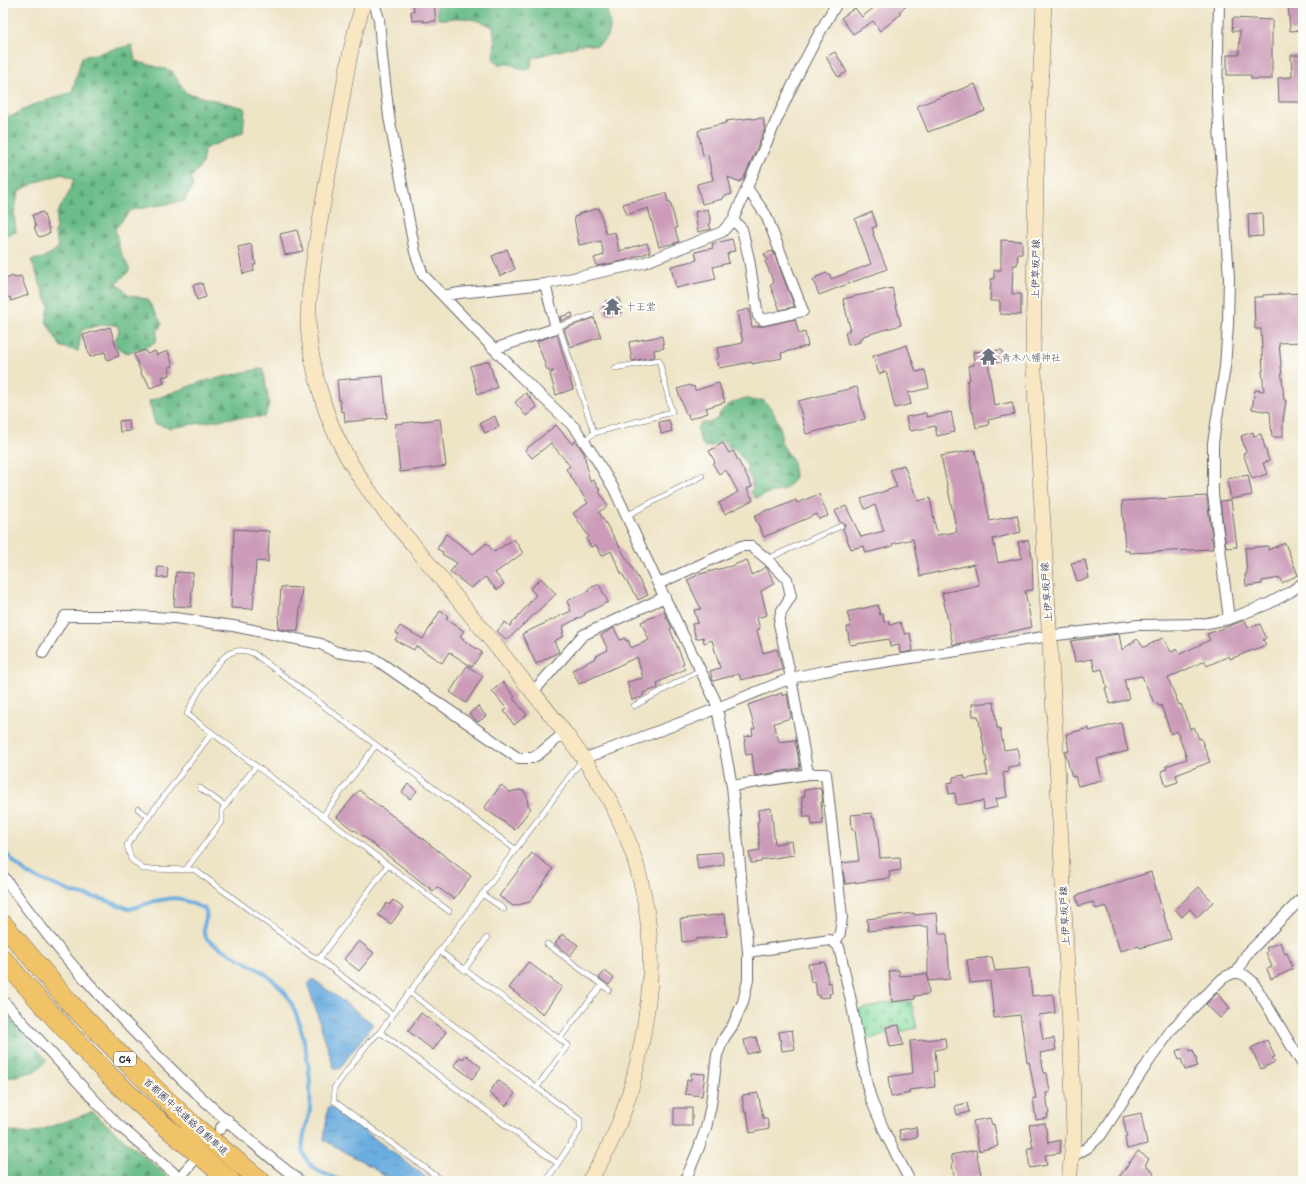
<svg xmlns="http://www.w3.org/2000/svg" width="1306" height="1184" viewBox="0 0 1306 1184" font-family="Mali,'Klee One',sans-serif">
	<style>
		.forest { fill: url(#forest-firs); stroke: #477062 }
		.cemetery { fill: url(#cemetery-stones); stroke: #54806f }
		.water { fill: url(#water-ripples); stroke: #46688d }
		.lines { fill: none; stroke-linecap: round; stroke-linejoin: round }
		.stream { stroke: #6baddf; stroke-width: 4 }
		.building { fill: #cb9bb8 }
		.lane-casing { stroke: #69666c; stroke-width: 6 }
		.street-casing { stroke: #69666c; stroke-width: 12 }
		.secondary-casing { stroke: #69666c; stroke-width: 16 }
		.highway-casing { stroke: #69666c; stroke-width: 20 }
		.lane { stroke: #fff; stroke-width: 5 }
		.street { stroke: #fff; stroke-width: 10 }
		.secondary { stroke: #f9e7c3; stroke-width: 15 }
		.highway { stroke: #f1c369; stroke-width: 19 }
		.labels { text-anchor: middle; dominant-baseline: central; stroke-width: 4; stroke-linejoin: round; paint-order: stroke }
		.shield { fill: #fdfcf7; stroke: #646373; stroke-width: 1 }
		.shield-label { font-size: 9px; font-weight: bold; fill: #22223b }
		.street-label { font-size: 10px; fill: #22223b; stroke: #fdfcf7 }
		.worship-label { font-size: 10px; fill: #5b616d; stroke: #fdfcf7; text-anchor: start }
	</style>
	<defs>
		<pattern id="forest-firs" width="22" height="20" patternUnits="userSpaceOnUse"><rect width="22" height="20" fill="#6cbd89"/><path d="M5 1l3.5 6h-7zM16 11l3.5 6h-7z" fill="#589971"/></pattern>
		<pattern id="cemetery-stones" width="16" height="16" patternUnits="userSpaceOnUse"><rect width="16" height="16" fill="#85dea3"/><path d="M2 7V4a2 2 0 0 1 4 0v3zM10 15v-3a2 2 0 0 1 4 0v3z" fill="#73be8d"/></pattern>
		<pattern id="water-ripples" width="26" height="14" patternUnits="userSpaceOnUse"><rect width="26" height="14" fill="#6baddf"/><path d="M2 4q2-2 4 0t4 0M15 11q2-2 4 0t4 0" fill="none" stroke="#588cb6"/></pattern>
	</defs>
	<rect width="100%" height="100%" fill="#fdfcf7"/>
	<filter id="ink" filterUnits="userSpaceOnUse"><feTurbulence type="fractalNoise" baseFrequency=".025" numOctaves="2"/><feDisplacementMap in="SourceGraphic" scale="8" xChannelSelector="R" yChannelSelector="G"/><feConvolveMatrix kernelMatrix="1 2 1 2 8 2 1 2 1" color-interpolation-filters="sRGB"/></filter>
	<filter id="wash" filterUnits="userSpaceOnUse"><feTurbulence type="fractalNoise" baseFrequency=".012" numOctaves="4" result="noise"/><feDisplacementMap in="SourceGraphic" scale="16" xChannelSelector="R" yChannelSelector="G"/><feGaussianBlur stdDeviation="0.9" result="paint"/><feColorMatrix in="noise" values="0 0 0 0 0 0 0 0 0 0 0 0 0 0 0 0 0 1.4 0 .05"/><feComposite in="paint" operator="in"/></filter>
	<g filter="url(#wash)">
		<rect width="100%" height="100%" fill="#eee4c6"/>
		<path class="forest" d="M438,3H606C608,23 618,33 596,46L585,44L532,58L531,67L525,70L509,64H498L493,58L495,44L493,27C483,21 470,18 458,18C451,18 445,20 438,19L436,6Z
			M132,45L135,61L172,71L186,93L245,108L243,133L204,149L202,164L191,178L193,186L186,197L185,201L131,210L115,229L120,250L130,270L117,283L129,295L147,299L162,324L157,332L156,341L149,346L127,353L117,347L115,340L119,332L118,326C106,322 94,327 82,330L78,351L61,347L46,322L49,307L31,260L43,258L59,248L55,234L57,213L69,193L74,179L62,174L37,182L19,191L14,213L16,232L3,236V109L10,117L30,106L72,92L82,57Z
			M263,368L269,403L265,417L231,418L170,428L155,424L149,401L201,382Z
			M746,398L754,401L763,400L771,408L776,418L781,430V443L793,461L795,477C785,493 783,489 767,494C762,495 760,498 755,498L750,491L753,488L751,479L747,473L748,467C744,460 739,455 734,448L729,449L725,442L721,441L713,446L705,447L701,443L697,427L701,423H708L717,419C722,406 733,402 746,398Z
			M3,1011L47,1060L36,1071L3,1079Z
			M92,1112L173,1181H3V1130L29,1134Z"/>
		<path class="cemetery" d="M911,1001L917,1028L864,1040L858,1010L889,1002Z"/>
		<path class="water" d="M313,979L373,1024L339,1069L334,1068L308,985Z
			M328,1107L334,1108L431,1181H392L365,1163L324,1140Z"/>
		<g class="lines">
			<path class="stream" d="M3,850L17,865L29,875L74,893L102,899L129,909L137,907L155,901L173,898L181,899L205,909C211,919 197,926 208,940C234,959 269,968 287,996C305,1024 312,1076 310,1108C309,1123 297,1144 306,1159C313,1171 330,1176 342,1181"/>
		</g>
		<g id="blocks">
			<path class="building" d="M413,3H434L436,21L423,22V20L412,21L411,11H414Z
				M880,3H910L899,12L901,14L880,31L873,21L853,34L841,18L855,8L862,17Z
				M1288,3H1300V6H1302L1303,30L1290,31Z
				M1233,18L1272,20V79H1251V75H1227V55H1239L1240,31H1232Z
				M835,52L847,72L838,77L826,57Z
				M1291,55H1303V102H1279L1278,78L1292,77Z
				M975,84L985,111L928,132L917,106Z
				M752,118V119L763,118L765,129L743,180H741L740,182L728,177L732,194L722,197L723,199L702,204L697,184L713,180L708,155L703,156V155L698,131L701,130V129L726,123V121Z
				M666,193L668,202L670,201L677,228L675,229L679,242L659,247L648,208L627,215L623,204Z
				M599,208L606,234L615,232L619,251L647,243L650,252L623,261L597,266L594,258L604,255L601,241L579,245L574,217L579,215L578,214Z
				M708,209L711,223L709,224L711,229L698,232L695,212Z
				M43,212L50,233L40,237L38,236L34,227H36L32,215Z
				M872,212L877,226L872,228L874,233L873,234L887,269L819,295L813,280L816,279V277L827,273L828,275L830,274L831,279L871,264L855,219Z
				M1262,213L1263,236L1249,237L1248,214Z
				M297,230L303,251L285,255L280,234Z
				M732,239L735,251L729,252V254H727L729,263L713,267L716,279L676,288L671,266L697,260L695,252L713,248L712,244Z
				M1001,240L1022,241V254H1018L1017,265H1013L1012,294H1021V315L1000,314V301H990L991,279H994V270H1001Z
				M251,244L256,265H253L254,271L243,274L238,247Z
				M507,249L515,269L500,276L492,256Z
				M773,251L794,305L793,307L780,310L770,285L774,283L765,261L767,260L764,254Z
				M13,276L14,278L21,276L28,295L11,301L10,297L3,299V280Z
				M202,283L206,297L197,300L193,285Z
				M892,288L901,325L863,336V338L859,339L860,342L848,345L845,332L849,331V329L850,328L843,299Z
				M1303,293V342L1279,343L1284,400H1286L1283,420V437H1272L1270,412L1252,409L1255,390L1264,391L1262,371H1263L1261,329H1255L1254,297H1263V295Z
				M619,298L622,312L605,316L603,305L606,304L605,301Z
				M749,309L752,327L764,326L795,319L799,334L805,332L808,346L781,353L782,358L752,364V362L719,368L717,358L719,357L717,348L743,343L737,312Z
				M572,313L573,317L561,321L560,317Z
				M594,318L601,337L570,347L564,329Z
				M110,327L119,356L107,360L105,352L90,357L83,335Z
				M557,334L573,389L556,395L550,374L554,371L549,372L548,369L547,370L537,341Z
				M662,336L664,348L654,350L655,357L632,361L629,342Z
				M907,345L916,372L925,370L929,388L908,393L911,404L895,408L886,371L879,374L873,356Z
				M145,350L147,354L155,351L157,355L168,351L173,366L169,367L170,375L162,377L164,383L150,388L145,377L143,378L134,354Z
				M1002,350L1003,361L988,362L994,406L1012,402L1015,414L988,420L989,425L976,428L973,412H971L967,381L970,380L968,366L974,365L973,352Z
				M489,361L497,388L490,390V391L478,394L470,366Z
				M383,376L387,418L345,422L344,411L341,412L340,401H339L337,380Z
				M719,383L725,402L706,408L708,413L689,419L688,414H686L677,389L690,385L691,387L694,386L695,390H697Z
				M857,387L865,419L806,434L798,401Z
				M526,393L537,407L526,416L515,402Z
				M951,412L955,432L937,436L935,426L911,431V430H909L906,417L926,413L927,417Z
				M495,416L499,427L485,433L480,423Z
				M440,419L446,466L400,472L395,424Z
				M129,420L130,431L120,432L119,421Z
				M669,420L672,431L661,434L659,422Z
				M556,425L572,444L575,441L584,453L590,482L593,480L600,490L599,491L608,506L599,512L648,595L638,600L636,595H635L623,575H622L611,551L602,556L596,545L591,547L586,539L589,537L573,513L588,503L566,469L570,466L551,443L532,458L525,450Z
				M1253,432L1254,436L1261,434L1269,461L1263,463L1267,474L1252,479L1243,453L1246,452L1241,436Z
				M723,443L729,453L733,451L752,486L747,489L753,500L725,514L719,503L738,492L726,470L719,474L713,464L715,462L709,451Z
				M975,450L990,521L1017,515L1021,532L993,539L998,563L1022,558L1018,542L1028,540L1032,556L1033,590L1025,591L1032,627L953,645L942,593L979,585L974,564L920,576L913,539L892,544L893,546L866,553L864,546L851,549L843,529L845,525L843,523L840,522L835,511L846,506L861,537L884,531L875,505L865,509L861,499L897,487L890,470L904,465L918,501L930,498L937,535L957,532L941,456Z
				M1248,475L1252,495L1231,499L1227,479Z
				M819,494L828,516L819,519L817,514L764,537L754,516L769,509L770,511L796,500L797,503Z
				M1207,496L1213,549L1130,553V551H1125L1122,501Z
				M1231,500L1237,547L1226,548L1220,501Z
				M234,529L269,531L268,562L256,561L253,609L231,608Z
				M446,534L473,554L487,543L494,552L514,539L523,553L495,573L504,584L497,590L485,577L471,588L450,572L457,563L442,554L443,552L437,549Z
				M1285,543L1298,575L1282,583L1280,578L1262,581V584L1246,586L1245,574H1247L1245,548L1268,546V550Z
				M747,560L752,575L766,567L775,583L761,591L767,615L757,618L760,629L757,630L763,653L777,649L782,670L741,680L739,674L713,681L710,671L720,668L712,640L704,643L703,637L696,639L692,624L698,623L694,610L701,609L687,580L700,574L731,566Z
				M1085,560L1089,578L1077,581L1071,563Z
				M158,567L168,568L167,578L157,577Z
				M176,572L193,573L191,607L174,606Z
				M541,578L556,594L507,640L497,631L505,622L510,626L536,595L530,589Z
				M599,584L608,602L584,614L585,615L563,626L564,628L562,629L564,632L562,633L564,636L554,641L559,652L536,664L522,634L571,611L567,601L589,591L588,589Z
				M281,587L302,588L298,631L278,629Z
				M878,605L880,615L883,614L884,622L889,621L890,625L900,622L905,634L910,633L913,651L900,653L899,645L890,647L889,639L850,645L847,627H851L847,612Z
				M440,611L448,616L446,619L464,631L460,636L464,639L463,640L482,652L472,667L449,652L442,663L416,646L414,650L395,640L399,634L396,633L400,626L423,639Z
				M664,612L672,628L670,629L684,663L682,664L685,669L657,683L658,688L643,693V696L642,697L632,700L627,682L643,678L637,657L579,684L572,670L596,658V656L608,650L601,635L614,628L620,640L625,638L626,641L628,640L631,648L649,640L641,622Z
				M1245,620L1248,628L1256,624V626L1260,624L1266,638L1263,640L1266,645L1230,659L1229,656L1207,666L1205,661L1168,678L1179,705L1181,704L1190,729L1194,727L1199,739L1201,738L1210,762L1176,775L1178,782L1166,786L1161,771L1167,769L1166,766L1187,759L1186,756L1177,731L1171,734L1161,705L1158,706L1157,702L1154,703L1142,676L1124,679L1129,699L1110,704L1105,688H1107L1102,669L1095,671L1092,659L1075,662L1071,641L1119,634L1122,650L1137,639L1144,647L1163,638L1171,652L1177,649L1180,654L1210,640L1207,634Z
				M467,666L483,676L466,703L450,692Z
				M503,682L515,697L513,698L527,715L514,725L504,711L507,709L492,691Z
				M782,693V696L787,694L791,718L774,723L779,742L795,740L800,768L755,776L752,754L746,755L744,742H745L744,737L753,735L752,729H755L748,705Z
				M994,702L997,728H1000L1004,750L1017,748L1020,765L1008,767L1009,772L1003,773L1007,797L995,799L997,807L984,810L983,801L957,805L955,793L949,794L947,783L953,782V777L964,775L965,779L988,775L985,762H987L978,716H973L972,704Z
				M478,706L486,716L478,722L469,714Z
				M1121,723L1128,751L1097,759L1102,780L1078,786L1075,776L1072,777L1065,752L1069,751L1066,734L1089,728V731Z
				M408,784L417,791L410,799L402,792Z
				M501,785L510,792L519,790L524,791L527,796L528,805L531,808L515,830L484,808Z
				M820,788V790H821L823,802H821L823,824L812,825L811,817H804L802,797L805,796L804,790Z
				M359,790L381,808V807L471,876L454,899L437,887L433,891L355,830L354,831L337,817Z
				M771,808L775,844L792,841L794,855L761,860V862L751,863L749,852L760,850L757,822L759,821L758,810Z
				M872,813V818H874L876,830H877L880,858L900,857L901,870L889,872L890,878L845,884L842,863L859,861L855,830H852L851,815Z
				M722,852L724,865L698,869L696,854Z
				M532,853L553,869L530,902L513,906L499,896Z
				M1151,872L1171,939L1140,948L1139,946L1120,951L1106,906L1096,909L1093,902L1079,906L1076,896L1090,891Z
				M1199,887L1213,902L1197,917L1190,909L1182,917L1175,909Z
				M393,900L403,908L391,924L378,915L387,903L389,905Z
				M914,913V915L937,913L939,934H947L950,979L928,981V951H929L928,926L921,927V926L868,931L867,919Z
				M725,914L727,936L696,939V940L682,942L680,919Z
				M562,934L578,945L570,956L555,944Z
				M359,941L374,953L359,971L344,959Z
				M1280,942L1285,954L1287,953L1293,969L1271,979L1267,969L1272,967L1266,952L1268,951L1266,948Z
				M992,957L995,971L1029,968L1032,996L1053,994L1055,1013L1039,1015L1043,1040L1054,1038L1056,1050L1040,1053L1044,1073H1047L1050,1092L1046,1093L1049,1114H1047L1048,1118L1036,1120L1033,1098H1036L1029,1062H1027L1020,1015L994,1018L990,981L970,983L967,960Z
				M528,962L562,987L543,1014L509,988Z
				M825,962L828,983L831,982L832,993L829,994L830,997L819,998V995H817L815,981L811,982L808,964Z
				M899,970V976L927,974L929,994L915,996V999L892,1002L889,971Z
				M605,971L614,978L609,985L599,978Z
				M1217,993L1230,1008L1220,1018L1206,1004Z
				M421,1013L446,1032L433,1050L408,1031Z
				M899,1025L903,1045L890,1047L886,1027Z
				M792,1030L795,1049L782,1051L779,1032Z
				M756,1037L759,1051L747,1054L744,1040Z
				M945,1038L946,1048L935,1050L937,1071L934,1072L935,1087L909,1090L910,1093L891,1097L888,1077L913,1073L910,1041Z
				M1267,1040L1275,1057L1272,1058L1275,1062L1261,1069L1251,1048Z
				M1185,1048L1186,1049L1189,1048L1190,1051L1193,1050L1197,1060H1196L1197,1066L1185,1070L1181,1059L1179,1060L1176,1051Z
				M466,1055L481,1067L472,1079L454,1065L460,1057L463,1059Z
				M691,1073L705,1074L702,1096L685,1094L687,1080H691Z
				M498,1080L515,1093L506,1106L489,1093Z
				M758,1093L763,1118H767L769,1129L750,1133L747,1112L745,1113L744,1108L742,1097H743V1095Z
				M967,1103L969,1112L957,1115L955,1106Z
				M674,1108H692V1126H674Z
				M1141,1113L1147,1144L1127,1149L1125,1137H1127L1123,1117Z
				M990,1118L992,1125L994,1124L998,1146L979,1151L973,1121Z
				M1045,1123L1048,1143L1061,1140L1060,1153L1045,1155L1047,1165L1030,1168L1027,1149L1033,1147L1029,1125Z
				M916,1127L917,1137L901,1140L899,1130Z
				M976,1150L981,1175L955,1180L952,1165L953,1164L951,1155Z
				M1138,1151L1149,1159L1145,1165L1154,1172L1148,1181H1139L1134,1178L1132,1181H1116Z"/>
		</g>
	</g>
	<g filter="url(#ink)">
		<use href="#blocks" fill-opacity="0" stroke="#69666c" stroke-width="1"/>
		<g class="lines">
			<defs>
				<path id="lane" d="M557,327L592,315
					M559,327L594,433
					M584,441L594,433L672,412L659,360L615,368
					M626,516L702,476
					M767,559L841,526
					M634,706L700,670
					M212,733L127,845L131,859L143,869L195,870L312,956L319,959
					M200,788L225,806
					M138,809L149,817
					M323,816L376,745
					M388,865L319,959L392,1014
					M186,869L222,821V810L256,766
					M482,894L504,909
					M449,911L187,714C193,700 216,660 230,653C238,649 245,650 253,653L515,849
					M547,944L609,990
					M439,951L568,1045L537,1087
					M464,970L487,938
					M409,992L580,1120V1130L546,1181
					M380,1032L369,1042L334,1088V1101L443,1181
					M560,1038L602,985
					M557,1163L380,1032L582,760"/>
				<path id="street" d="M374,3L379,19L382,57L389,117L415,252L423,275L518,374L575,428L596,459L614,489L658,584L715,700L717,708L732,786L738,844L748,952V980L743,1002L733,1025L724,1038L717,1055L711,1105L706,1128L698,1150L685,1181
					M1219,3L1217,96L1229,278L1228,324L1225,367L1213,443V494L1229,619
					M733,220L742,229L749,259L758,316L763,320L803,311L766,215L747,188
					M443,296L459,293L545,284L643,263L722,232L733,220C765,147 795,71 837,3
					M494,349L556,328L545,284
					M658,584L741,546H751L767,559L787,579L791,596L781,612L779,624L791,678L808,774
					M43,653L65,616H130L175,618L233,626L321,644L336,652L369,657L378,661L518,758H532L539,754L564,733
					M533,692L583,635L665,597
					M583,759L688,720L791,678L824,671L957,651L1049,636L1138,625L1202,624L1229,619L1268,604L1290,592L1303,583
					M732,786L808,774H826L842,917L840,933L835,943
					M3,876C29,912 56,948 86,980C151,1053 222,1121 300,1181
					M748,952L830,940L835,943L839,947L851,1001L867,1085L872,1102L887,1137L910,1181
					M1237,973L1246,955L1303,897
					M3,1001L115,1122L183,1181
					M220,1129L228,1120
					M1073,1156L1087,1148L1101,1135L1149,1061L1172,1029L1222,979C1235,970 1242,971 1253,982L1303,1065
					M179,1178L191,1164"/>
				<path id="secondary" d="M363,3C360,16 356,28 353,41C345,75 341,109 334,143C328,173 323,203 318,233C313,268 306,302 309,337C311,354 316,378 321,394C329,425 345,456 363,482C378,505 398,527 416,548C450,590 485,632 519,675C547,710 577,746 600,784C643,853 659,937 646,1016C638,1074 622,1132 589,1181
					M1044,3L1036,180L1033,354L1058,782L1072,1073L1074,1133L1069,1181"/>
				<path id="highway" d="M3,924L68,1001L133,1068L193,1125L261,1181
					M3,959C40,1002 78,1045 118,1084C154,1118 193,1150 231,1181"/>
			</defs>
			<use href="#lane" class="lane-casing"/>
			<use href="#street" class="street-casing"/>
			<use href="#secondary" class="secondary-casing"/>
			<use href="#highway" class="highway-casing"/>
			<use href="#lane" class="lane"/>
			<use href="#street" class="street"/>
			<use href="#secondary" class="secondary"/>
			<use href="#highway" class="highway"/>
		</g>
	</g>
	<defs>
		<symbol id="temple-bare" viewBox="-9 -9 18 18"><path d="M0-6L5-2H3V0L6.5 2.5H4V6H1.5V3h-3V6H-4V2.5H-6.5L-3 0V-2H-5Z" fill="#6b7280" stroke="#fdfcf7" stroke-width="2.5" paint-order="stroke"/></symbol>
	</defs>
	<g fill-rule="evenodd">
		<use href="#temple-bare" x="600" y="294" width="25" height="25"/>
		<use href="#temple-bare" x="976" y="344" width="25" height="25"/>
	</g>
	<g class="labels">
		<rect class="shield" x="114" y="1052" width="22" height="14" rx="3"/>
		<g class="shield-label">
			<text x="125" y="1059">C4</text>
		</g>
		<g class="street-label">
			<text transform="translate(1035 269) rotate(-89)">上伊草坂戸線</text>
			<text transform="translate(1046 592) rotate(-94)">上伊草坂戸線</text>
			<text transform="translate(1064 916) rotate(-93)">上伊草坂戸線</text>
			<text transform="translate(186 1116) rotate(42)">首都圏中央連絡自動車道</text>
		</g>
		<g class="worship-label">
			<text x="626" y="306">十王堂</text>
			<text x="1001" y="357">青木八幡神社</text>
		</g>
	</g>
	<rect width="1306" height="1184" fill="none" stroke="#fdfcf7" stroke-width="16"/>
</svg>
